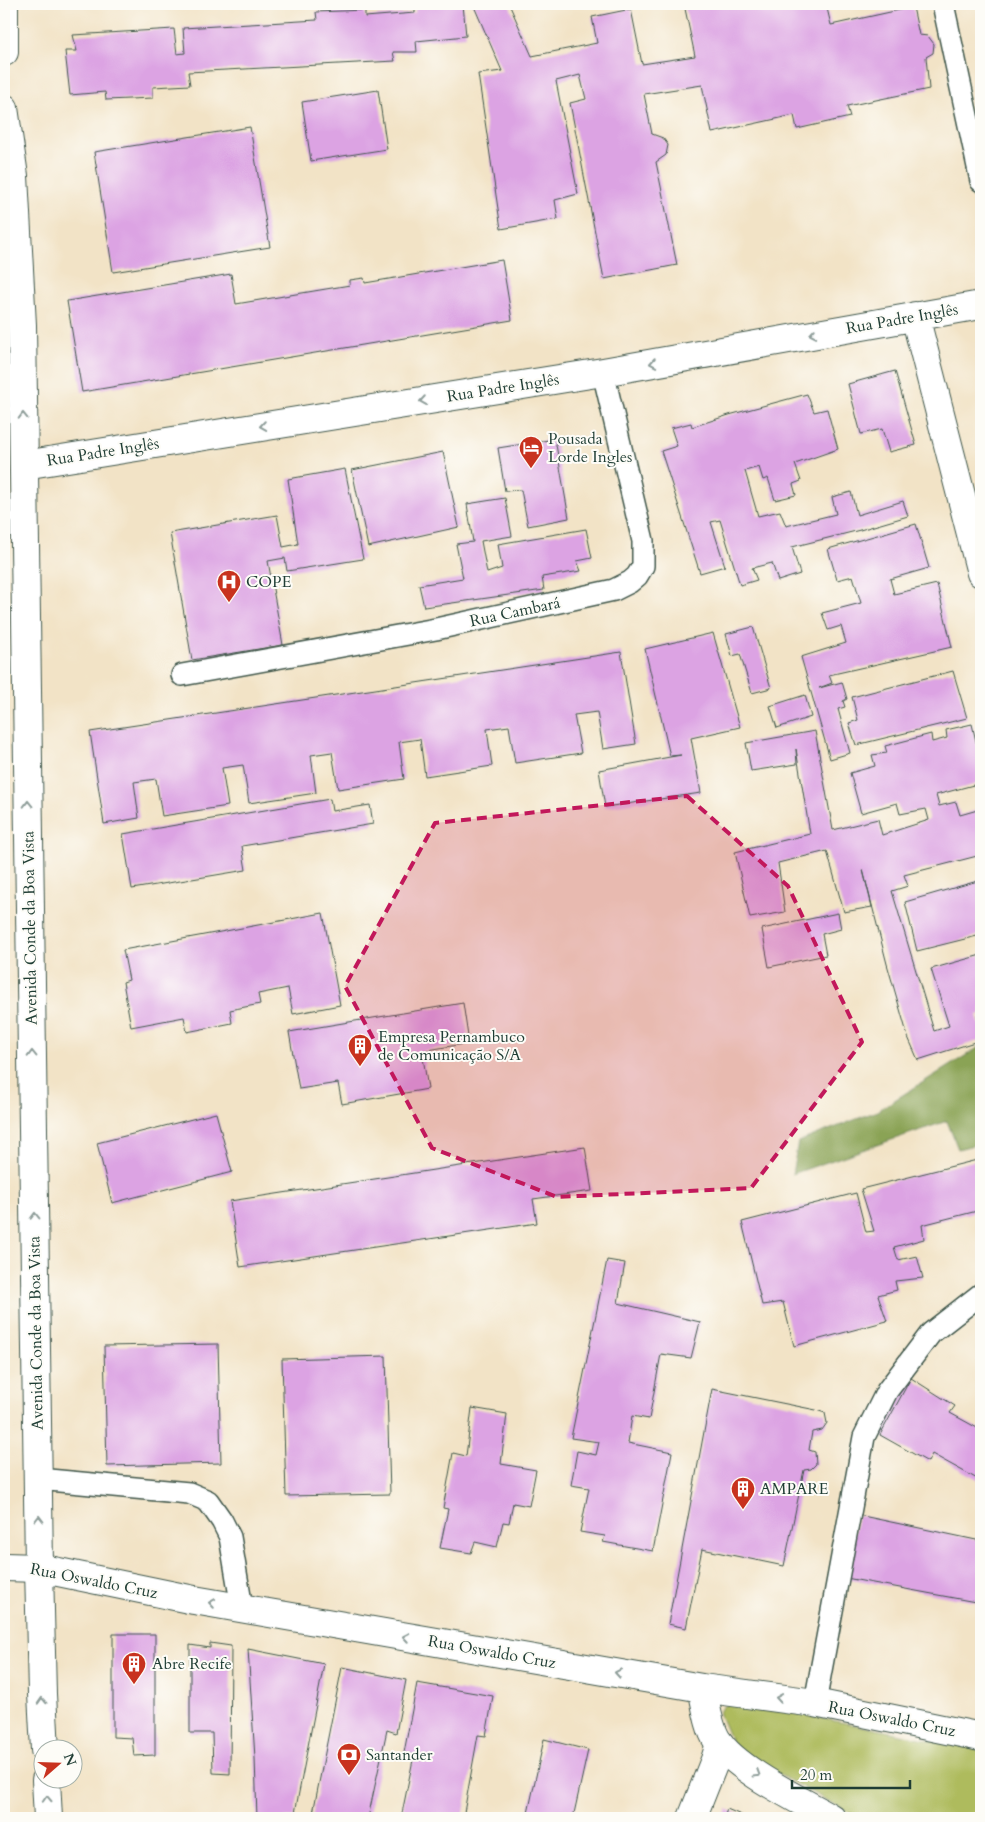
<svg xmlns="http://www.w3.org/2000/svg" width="985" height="1822" viewBox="0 0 985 1822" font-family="Cardo,serif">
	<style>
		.green { fill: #aebb5d; stroke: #667c48 }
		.forest { fill: #8aa354; stroke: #547044 }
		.building { fill: #dca3e3 }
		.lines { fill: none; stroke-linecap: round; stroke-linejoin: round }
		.service-casing { stroke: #3f564a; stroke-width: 24 }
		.minor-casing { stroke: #3f564a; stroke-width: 30 }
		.tertiary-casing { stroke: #3f564a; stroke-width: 30 }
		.secondary-casing { stroke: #3f564a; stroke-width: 30 }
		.service { stroke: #fff; stroke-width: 21 }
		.minor { stroke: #fff; stroke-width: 28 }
		.tertiary { stroke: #fff; stroke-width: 28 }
		.secondary { stroke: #fff; stroke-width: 28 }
		.oneway { stroke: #8f9e9a }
		.marked { fill: #c2185b; fill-opacity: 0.2; stroke: #c2185b; stroke-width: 4; stroke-dasharray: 10 6; stroke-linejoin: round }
		.labels { text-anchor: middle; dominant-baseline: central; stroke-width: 4; stroke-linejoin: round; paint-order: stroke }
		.street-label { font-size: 16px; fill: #1f3d34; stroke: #fdfcf7 }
		.poi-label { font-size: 16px; fill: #1f3d34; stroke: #fdfcf7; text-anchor: start }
	</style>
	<rect width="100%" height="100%" fill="#fdfcf7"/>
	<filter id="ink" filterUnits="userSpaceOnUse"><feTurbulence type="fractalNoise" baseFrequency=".02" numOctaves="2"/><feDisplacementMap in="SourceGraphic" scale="10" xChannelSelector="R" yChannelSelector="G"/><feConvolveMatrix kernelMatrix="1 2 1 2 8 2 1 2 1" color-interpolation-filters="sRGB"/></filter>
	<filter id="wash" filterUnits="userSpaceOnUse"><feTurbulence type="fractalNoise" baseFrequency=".0096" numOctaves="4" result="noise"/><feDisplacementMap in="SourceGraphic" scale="20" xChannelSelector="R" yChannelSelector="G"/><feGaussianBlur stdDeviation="1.12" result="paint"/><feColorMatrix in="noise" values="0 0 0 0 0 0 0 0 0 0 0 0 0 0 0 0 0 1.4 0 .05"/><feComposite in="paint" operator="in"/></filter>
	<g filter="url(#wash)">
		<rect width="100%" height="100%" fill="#f2e3c6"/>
		<path class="green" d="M739,1702L981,1750V1818H860L761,1765L734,1748L719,1713C722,1703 730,1704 739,1702Z"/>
		<path class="forest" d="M981,1046V1143L958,1149L947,1121L792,1174L798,1142L877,1111Z"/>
		<g id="blocks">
			<path class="building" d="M463,4L466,36L416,41L417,52H393L395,61L188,72L190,85L153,87V98L106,100L105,92L70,95L65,51H77L73,35L174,29L177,54L185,53L183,28L317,20L316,12L365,10V17L415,13V6Z
				M473,4H509L532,56L597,43L592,17L631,9L642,64L695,56L684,4H826L831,25L913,7L919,35L928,36L934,44L933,53L926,57L929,89L847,106L850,117L797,129L794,115L712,133L702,85L644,94L652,134L663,138L668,145L666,155L656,162L677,265L604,279L570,103L586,99L580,75L556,81L578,194L555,200L558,219L501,229L478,74L502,71Z
				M378,90L387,149L311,161L302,102Z
				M250,127L270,247L113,272L94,152Z
				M502,260L512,320L82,392L67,301L231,274L236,304L350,285V280L364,278L365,283Z
				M895,371L916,445L889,452L882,429L861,434L848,384Z
				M807,394L814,412L827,409L838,449L795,464L801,481L793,484L796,495L775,500L768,478L763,480L759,467L745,471L758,516L780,511L786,526L836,514L832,497L851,492L857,515L903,501L908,516L860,530L792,547L800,574L778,581L772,563L752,568L757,580L740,585L720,520L711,522L725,566L700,573L661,451L677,446L671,428L691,423L692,427L729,415Z
				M555,439L569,518L528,526L521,490L505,491L498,448Z
				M443,452L459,527L368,547L352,470Z
				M345,469L363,559L287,571L285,558L268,561L283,645L192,660L170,533L277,515L283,547L298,544L288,479Z
				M505,498L512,536L481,541L487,573L502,568L498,544L586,529L592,558L577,561L581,571L542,577L544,590L424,607L419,585L463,578L456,544L473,542L467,504Z
				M916,524L929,568L890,579L894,594L937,584L952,647L829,675L832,683L819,688L842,682L847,699L843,701L845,707L838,709L850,753L830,759L801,657L846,643L841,626L828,630L822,613L861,603L853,576L837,580L828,549Z
				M753,627L771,688L752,693L740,654L732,656L726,634Z
				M713,633L740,727L691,738L701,793L605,807L599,770L681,755L670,756L645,649Z
				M621,652L636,744L603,749L597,712L574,715L581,753L515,763L509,726L487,729L492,766L425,776L420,739L399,742L404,779L338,789L332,752L311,755L316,793L249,803L243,765L222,768L228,806L162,816L156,779L134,782L139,818L104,824L90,732Z
				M953,671L967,718L856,745L849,723L858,720L852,697Z
				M805,695L811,717L777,728L770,706Z
				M972,724L981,763V783L936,795L939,806L956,802L960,815L981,809V855L904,875L908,886L892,891L934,1031L949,1026L931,969L981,955V1014L977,1015L981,1032V1040L918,1060L908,1037L887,964L863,870L872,907L844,912L827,851L778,863L785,912L750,918L735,852L810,834L796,749L797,764L751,771L746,743L815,731L833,830L878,819L882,835L929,820L926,809L900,814L897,803L861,813L850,773L875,766L872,755L887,753L885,746L931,734L932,742L947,738L946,730Z
				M330,799L332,811L370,805L373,824L242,846L246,870L132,889L123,834Z
				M981,880V935L917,951L905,902Z
				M323,913L340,1005L293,1014L288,988L258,994L260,1004L230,1010L232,1023L187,1032L184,1017L131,1027L123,982L129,980L123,950Z
				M838,913L841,929L822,934L826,955L769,967L762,929Z
				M463,1003L469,1043L422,1051L428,1089L342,1104L338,1083L299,1089L289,1032Z
				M216,1113L232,1172L112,1203L97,1143Z
				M585,1147L592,1191L533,1199L537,1223L240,1267L230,1201Z
				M981,1159V1210L922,1225L924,1239L894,1247L898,1260L917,1256L923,1278L895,1281L897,1290L878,1295L887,1321L794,1346L783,1302L762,1305L742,1222L856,1193L866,1232L874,1231L861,1189Z
				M607,1260L625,1263L618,1303L700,1322L691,1358L661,1354L649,1419L632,1416L628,1443L672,1452L653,1551L603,1542L605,1536L580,1532L589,1488L571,1485L577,1451L596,1455L599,1442L571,1438Z
				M218,1344L221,1463L107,1466L104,1346Z
				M386,1356L390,1494L286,1496L282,1359Z
				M911,1378L955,1406L950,1413L981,1430V1481L932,1454L928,1462L880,1435Z
				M712,1389L816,1410L825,1413L827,1423L822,1430L812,1432L809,1450L815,1452L816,1464L811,1469L804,1470L784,1566L702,1549L686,1628L668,1624Z
				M472,1408L507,1414L501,1464L536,1470L529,1506L513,1503L509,1523L503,1522L497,1547L475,1542L471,1553L440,1548L448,1509L443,1508L453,1453L466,1456Z
				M858,1515L981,1541V1603L846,1578Z
				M113,1634H155V1755L134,1756L132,1738L113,1737Z
				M210,1643L231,1646L230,1774L213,1773L212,1733H190V1645L210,1648Z
				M248,1649L324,1664L294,1818H257L255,1758Z
				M342,1667L406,1680L396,1733L387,1730L368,1818H312Z
				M417,1683L493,1696L486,1736L478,1735L463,1818H401L414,1755L404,1753Z
				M544,1739L588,1750L573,1818H527Z
				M727,1809L748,1818H724Z"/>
		</g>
	</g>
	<g filter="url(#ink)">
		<use href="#blocks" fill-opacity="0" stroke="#3f564a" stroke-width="1"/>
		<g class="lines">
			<defs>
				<path id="service" d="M943,4L981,181
					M182,675L436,629L614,590L630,582L637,576L643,566V541L603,372
					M38,1479L189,1493L208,1501L222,1521L230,1537L242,1608
					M815,1703L864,1437L887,1391L931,1333L981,1294"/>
				<path id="minor" d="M915,316L981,573
					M24,465L603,372L981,305
					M692,1818L715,1760L720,1744"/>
				<path id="tertiary" d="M4,1567L39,1568L194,1600L702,1688L815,1703L981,1737
					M702,1688C706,1704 708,1726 717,1740C735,1769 800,1800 831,1818"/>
				<path id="secondary" d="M4,52V4
					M4,108L14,176L22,325L39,1568L42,1694L45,1750
					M46,1780L48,1818"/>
			</defs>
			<use href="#service" class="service-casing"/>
			<use href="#minor" class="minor-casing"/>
			<use href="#tertiary" class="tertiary-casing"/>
			<use href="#secondary" class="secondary-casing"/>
			<use href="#service" class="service"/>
			<use href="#minor" class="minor"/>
			<use href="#tertiary" class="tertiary"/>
			<use href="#secondary" class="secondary"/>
		</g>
		<defs><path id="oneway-chevron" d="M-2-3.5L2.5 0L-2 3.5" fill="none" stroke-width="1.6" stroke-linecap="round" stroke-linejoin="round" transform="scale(1.25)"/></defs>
		<g class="oneway">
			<use href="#oneway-chevron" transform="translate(813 334) rotate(170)"/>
			<use href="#oneway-chevron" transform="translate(653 363) rotate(170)"/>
			<use href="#oneway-chevron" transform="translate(423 401) rotate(171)"/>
			<use href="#oneway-chevron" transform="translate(23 416) rotate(-91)"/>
			<use href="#oneway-chevron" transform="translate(263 426) rotate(171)"/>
			<use href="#oneway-chevron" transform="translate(28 804) rotate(-91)"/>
			<use href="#oneway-chevron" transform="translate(32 1054) rotate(-91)"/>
			<use href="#oneway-chevron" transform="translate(35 1216) rotate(-91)"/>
			<use href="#oneway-chevron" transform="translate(39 1519) rotate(-90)"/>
			<use href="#oneway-chevron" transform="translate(212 1603) rotate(-171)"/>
			<use href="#oneway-chevron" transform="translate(406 1637) rotate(-170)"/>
			<use href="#oneway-chevron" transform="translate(618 1673) rotate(-170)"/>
			<use href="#oneway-chevron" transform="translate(779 1698) rotate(-171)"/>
			<use href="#oneway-chevron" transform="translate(42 1701) rotate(-93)"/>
			<use href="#oneway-chevron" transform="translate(757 1774) rotate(32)"/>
			<use href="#oneway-chevron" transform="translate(47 1799) rotate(-93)"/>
		</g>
	</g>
	<path class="marked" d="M687,796L788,886L862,1042L751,1188L557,1197L432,1148L345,986L435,823Z"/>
	<defs>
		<symbol id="hotel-pin" viewBox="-11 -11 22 30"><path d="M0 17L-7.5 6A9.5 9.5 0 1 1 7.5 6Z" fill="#c8321e" stroke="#fdfcf7"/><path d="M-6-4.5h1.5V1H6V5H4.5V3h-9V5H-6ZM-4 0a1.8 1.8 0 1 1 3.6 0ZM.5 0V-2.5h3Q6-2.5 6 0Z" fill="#fff"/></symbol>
		<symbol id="hospital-pin" viewBox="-11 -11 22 30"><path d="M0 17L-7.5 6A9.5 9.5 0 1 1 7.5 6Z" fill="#c8321e" stroke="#fdfcf7"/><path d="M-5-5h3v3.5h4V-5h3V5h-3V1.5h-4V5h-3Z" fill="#fff"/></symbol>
		<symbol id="building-pin" viewBox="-11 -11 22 30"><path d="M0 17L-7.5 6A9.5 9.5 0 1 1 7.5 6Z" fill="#c8321e" stroke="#fdfcf7"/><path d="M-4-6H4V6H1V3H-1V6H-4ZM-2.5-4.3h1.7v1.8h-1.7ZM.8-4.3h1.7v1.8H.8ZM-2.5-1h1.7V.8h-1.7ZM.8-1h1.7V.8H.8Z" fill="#fff"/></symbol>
		<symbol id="bank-pin" viewBox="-11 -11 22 30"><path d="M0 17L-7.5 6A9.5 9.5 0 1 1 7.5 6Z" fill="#c8321e" stroke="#fdfcf7"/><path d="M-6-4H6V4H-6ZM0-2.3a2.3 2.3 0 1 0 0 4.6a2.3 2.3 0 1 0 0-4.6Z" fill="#fff"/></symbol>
	</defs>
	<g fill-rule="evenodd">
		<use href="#hotel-pin" x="517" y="434" width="28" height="38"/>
		<use href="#hospital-pin" x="215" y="568" width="28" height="38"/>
		<use href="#building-pin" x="346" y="1032" width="28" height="38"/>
		<use href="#building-pin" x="729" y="1475" width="28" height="38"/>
		<use href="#building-pin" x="120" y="1650" width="28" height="38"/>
		<use href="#bank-pin" x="335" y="1741" width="28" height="38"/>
	</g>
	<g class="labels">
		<g class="street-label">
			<text transform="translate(902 319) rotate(-10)">Rua Padre Inglês</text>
			<text transform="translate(503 388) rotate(-9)">Rua Padre Inglês</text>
			<text transform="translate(103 452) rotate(-9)">Rua Padre Inglês</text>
			<text transform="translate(515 612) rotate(-12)">Rua Cambará</text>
			<text transform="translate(30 928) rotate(-91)">Avenida Conde da Boa Vista</text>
			<text transform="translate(36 1333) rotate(-91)">Avenida Conde da Boa Vista</text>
			<text transform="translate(94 1581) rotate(11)">Rua Oswaldo Cruz</text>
			<text transform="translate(492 1652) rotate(10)">Rua Oswaldo Cruz</text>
			<text transform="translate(892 1719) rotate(11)">Rua Oswaldo Cruz</text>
		</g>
		<g class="poi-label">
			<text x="548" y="439">Pousada<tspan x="548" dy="18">Lorde Ingles</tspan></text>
			<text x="246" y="582">COPE</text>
			<text x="378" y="1037">Empresa Pernambuco<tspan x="378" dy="18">de Comunicação S/A</tspan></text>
			<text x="760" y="1489">AMPARE</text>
			<text x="152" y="1664">Abre Recife</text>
			<text x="366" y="1755">Santander</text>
		</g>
	</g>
	<rect width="985" height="1822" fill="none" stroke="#fdfcf7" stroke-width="20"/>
	<g transform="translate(58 1764) rotate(70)"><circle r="24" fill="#fdfcf7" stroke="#a4b0a9"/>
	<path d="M0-4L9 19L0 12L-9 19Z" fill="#c8321e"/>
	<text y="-8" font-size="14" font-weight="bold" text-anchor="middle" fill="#1f3d34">N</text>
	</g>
	<path d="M792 1780v8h118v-8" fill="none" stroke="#1f3d34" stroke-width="2.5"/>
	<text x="800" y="1780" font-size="15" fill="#1f3d34" stroke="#fdfcf7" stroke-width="4" paint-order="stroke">20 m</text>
</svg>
